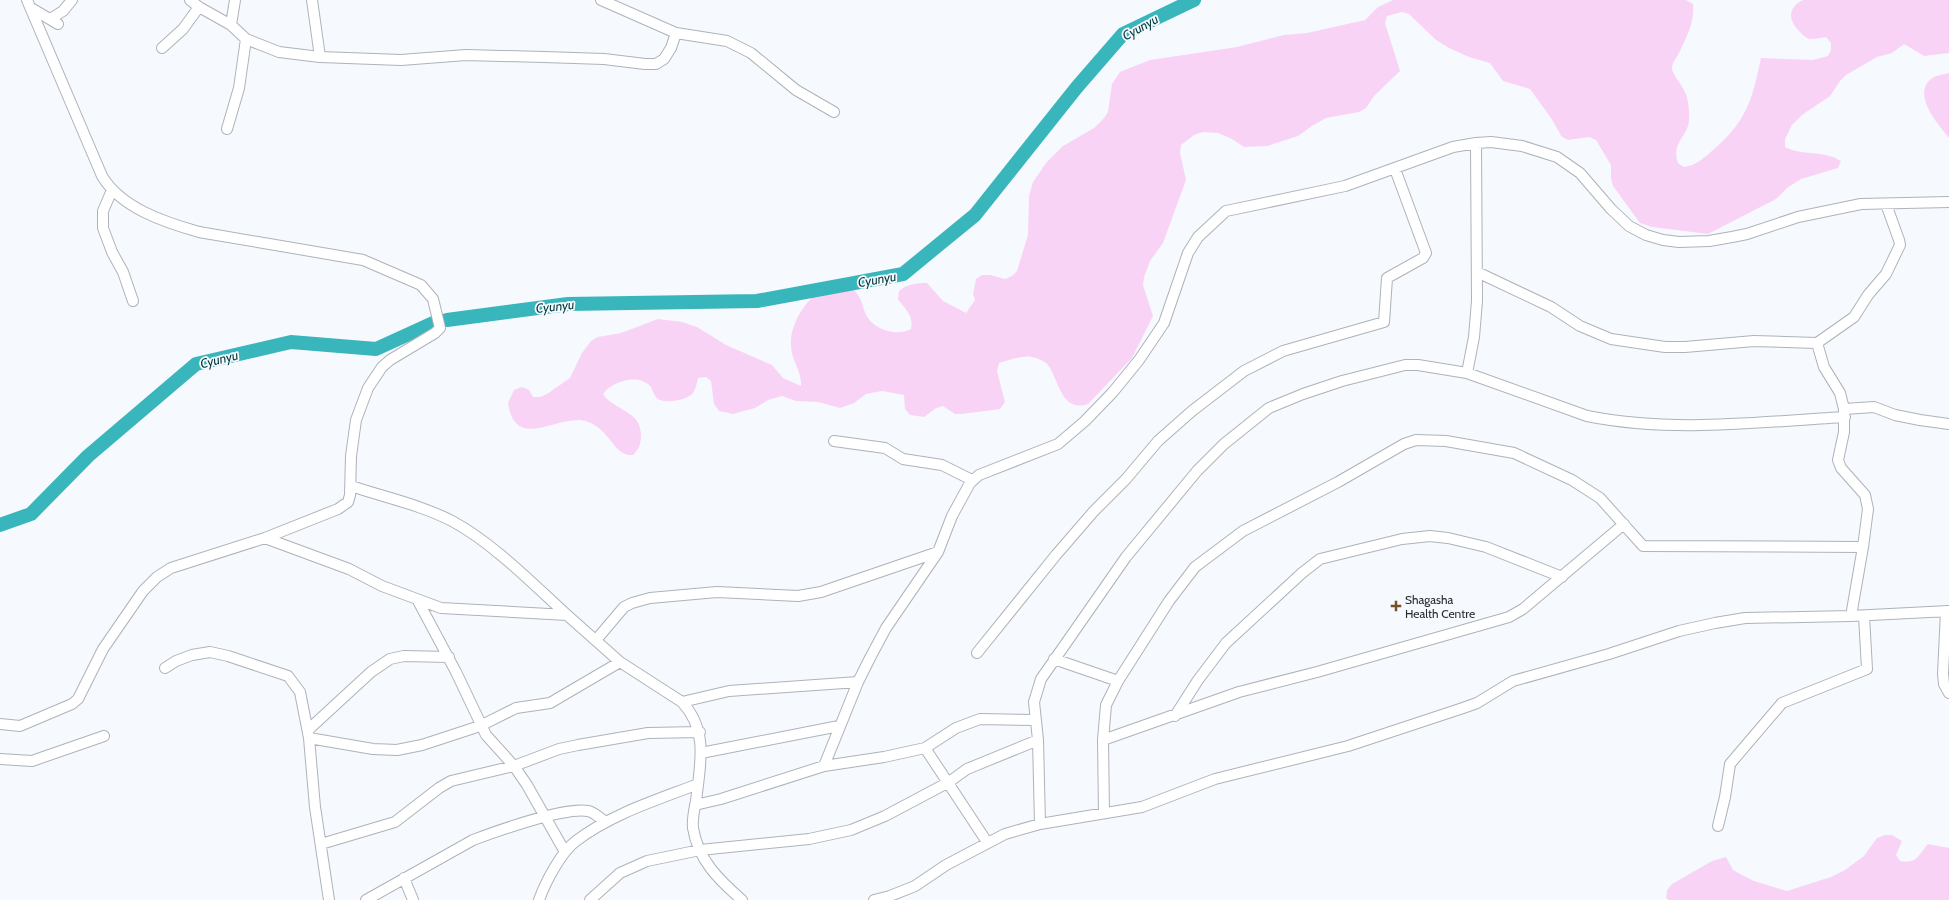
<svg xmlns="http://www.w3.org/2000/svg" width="1949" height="900" viewBox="0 0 1949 900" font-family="Cabin,sans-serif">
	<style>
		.green { fill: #f9d3f6 }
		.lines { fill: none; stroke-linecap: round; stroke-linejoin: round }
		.river { stroke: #39b6bb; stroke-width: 14 }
		.minor-casing { stroke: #aeb2ba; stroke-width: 12 }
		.minor { stroke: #fff; stroke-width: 10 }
		.poi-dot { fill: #75512a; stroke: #f6f9fe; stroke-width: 1.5 }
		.labels { text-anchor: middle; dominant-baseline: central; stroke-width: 3.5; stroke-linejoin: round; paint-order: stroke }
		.poi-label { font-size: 12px; fill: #292a2d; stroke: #f6f9fe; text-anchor: start }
		.water-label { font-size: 13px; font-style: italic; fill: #003a3c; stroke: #f6f9fe }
	</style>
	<rect width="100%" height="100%" fill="#f6f9fe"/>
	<path class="green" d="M1393,0H1686L1693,4C1695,22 1686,38 1679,53C1677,57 1672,63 1672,67C1671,75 1687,88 1688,102C1689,109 1690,119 1688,126C1682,141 1672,146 1678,163L1684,167C1697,165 1704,158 1713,150C1747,121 1752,100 1761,58L1813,60L1828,56L1831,50V43L1826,37C1821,38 1815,39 1810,39C1805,38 1801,33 1798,30C1787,18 1789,7 1803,0H1949V53L1924,56L1904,44L1892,53L1877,57L1846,75L1840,81L1830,96L1802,115L1792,125L1785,139V147C1802,156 1824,150 1841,161L1838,168L1801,179L1787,188L1776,199L1708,234L1652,227L1640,223L1613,186L1611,178V165L1596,140L1589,137L1568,140L1562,137L1551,118L1530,89L1503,81L1490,63L1469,57L1449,48L1436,40L1409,14L1402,12L1387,16L1385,23L1400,71L1374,96L1366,108L1359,112L1326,118L1312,126L1298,136L1267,146L1244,147L1232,139L1218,133L1203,132L1194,135L1181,145L1180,153L1186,180L1163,243L1150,261L1144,277L1143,285L1153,316L1132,358L1088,404C1061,413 1059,380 1048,365C1045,361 1037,358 1032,357C1023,355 1007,361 999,363L997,371L1005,402L1000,409L962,414H955L943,406L936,408L924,417L910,415L905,409L904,395L882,391L866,394L854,403L840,408L818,402L796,401L782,396L768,400L755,408L733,414L719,411L714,404L711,381L706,377L698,378C697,382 696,389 693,393C688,400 666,404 658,399C653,395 653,389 650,386C638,373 611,382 603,394C614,411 641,410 641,435C641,444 639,449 633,455C612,457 610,424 580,420C553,418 515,450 508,403L514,390L522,387L529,390L533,397H540L547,394L570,378L582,353L591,341L598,337L621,333L658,319L682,322L697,327L726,345L772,365L783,378L801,386C802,371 791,360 791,345C789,319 817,283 843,279C848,284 854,289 858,295C863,302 863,311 868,318C877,331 898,336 911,329C914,316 905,309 898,299L899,291C907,284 916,283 927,283L943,301L966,313L975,300L973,294L976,279L982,275H990L1005,279L1012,276L1017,271L1028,235L1029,196L1033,182L1046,163L1063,146L1094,128L1104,118L1108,112L1112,84L1120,72L1150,60L1237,47L1284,35L1307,33L1365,20L1378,7Z
		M1949,73V138C1938,124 1909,92 1934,77C1938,75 1945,74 1949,73Z
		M1885,835H1892L1902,841L1896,855L1900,861C1918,864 1918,855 1928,844L1949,848V900H1669L1666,898L1667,890L1672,884L1712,861L1726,857L1733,870L1740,874L1754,881L1787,891L1831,877L1845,870L1864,856L1877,838Z"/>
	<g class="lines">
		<path class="river" d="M447,320L568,304L757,301L903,274L975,215L1077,87L1123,34L1194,0
			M0,525L31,514L88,456L196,364L291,342L376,349L433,323"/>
		<defs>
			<path id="minor" d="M190,0L199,7L231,25L246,39L279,52L320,57L401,60L466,55L544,57L604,59L645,64H656L664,59L671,48L676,33L601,0
				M312,0L320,57
				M31,8L58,24
				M50,19L63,11L72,0
				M231,25L235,0
				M676,33L727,41L751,53L796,90L834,112
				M162,48L183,29L199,7
				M227,129L239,88L246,39
				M112,190L103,211V228L112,252L123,272L133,301
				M1477,272L1551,307L1580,326L1611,339L1665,347H1685L1754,341L1817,343
				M1467,373L1474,337L1477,301L1476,143
				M1844,409L1874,407L1895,415L1920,420L1949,424
				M834,441L885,448L903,459L942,465L972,480
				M351,486C384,497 421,505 452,521C493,543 533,584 567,615
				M265,538L349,569L382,586L441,608L567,615L620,662L682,702C709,731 700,765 696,801C694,810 692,819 693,828C698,860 719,880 742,900
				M418,601L456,672L486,735L514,766L527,785L565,852
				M1946,611L1943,674L1944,684L1949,693
				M1851,616L1863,547L1868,509L1865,495L1841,468L1838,460L1844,432V409L1840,393L1824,367L1817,343L1854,317L1868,295L1886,274L1900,245L1899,240L1886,204
				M596,640L624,607L632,603L650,598L717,592L798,596L821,592L938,552
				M977,653L1056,555L1094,511L1126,479L1158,441L1192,411L1244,371L1283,351L1384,322L1387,278L1423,258L1426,253L1395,169
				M1054,659L1118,681
				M165,668L176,661L192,655L210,652L228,656L288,676L300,692L309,738L315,807L329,900
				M682,702L729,691L858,682
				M1175,716L1198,680L1226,643L1302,573L1320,559L1402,539L1430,536L1448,538L1486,547L1562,577
				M0,724L20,726L72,704L78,699L103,649L143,591L157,577L171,568L265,538L338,509L348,502L350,495L351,456L356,420L368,388L382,367L390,360L435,333L440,328L433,299L421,285L363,260L199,232C164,222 121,208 102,176L27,0
				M308,730L371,672L390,659L404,656L449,657
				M309,738L373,749L397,750L422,745L480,726L516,708L550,703L620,662
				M1103,740L1239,692L1317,672L1509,617L1523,609L1624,524
				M925,748L987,842
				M701,753L839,726
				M0,759L32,761L104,736
				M824,766L858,682L870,658L886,628L938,552L952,516L970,483L979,475L1058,444L1085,421L1113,392L1139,360L1164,323L1188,253L1198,237L1226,211L1345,186L1453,147L1476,143L1491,142L1522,146L1557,157L1580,173L1611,209L1629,226L1646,235L1663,240L1679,242L1709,241L1732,237L1747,234L1798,217L1861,204L1949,202
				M695,805L721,799L824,766L884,757L925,748L956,728L980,719L1035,720
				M1104,813L1103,740L1106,705L1118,681L1169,601L1195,567L1243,531L1338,482L1404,444L1416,440L1446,441L1514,453L1572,480L1600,498L1643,546L1863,547
				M1040,824L1038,740L1034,702L1041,679L1126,557L1197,471L1224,444L1269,408L1303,394L1342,381L1405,365H1418L1467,373L1587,416C1672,433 1759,422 1845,417
				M1718,826L1725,797L1730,764L1782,703L1867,669L1864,616
				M321,844L395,822L439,788L451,781L514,766L559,749L578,745L648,733L700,732
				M404,878L413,900
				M366,900L473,840C497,831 564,807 588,811C594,812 601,819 606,822
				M539,900C545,883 561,852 576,841C611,814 657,800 698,784
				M590,900L620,873L647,861L700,850L809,839L851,830L885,816L949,782L967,769L1038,740
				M874,900L890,896L915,886L946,865L1005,834L1040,824L1142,807L1215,779L1348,746L1463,708L1477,703L1513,681L1609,654L1679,631L1715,623L1745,618L1851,616L1949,611"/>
		</defs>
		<use href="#minor" class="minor-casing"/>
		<use href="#minor" class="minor"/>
	</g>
	<path class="poi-dot" d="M1394 600h4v4h4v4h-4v4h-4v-4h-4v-4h4z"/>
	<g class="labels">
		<g class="poi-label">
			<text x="1405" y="599">Shagasha<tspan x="1405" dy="14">Health Centre</tspan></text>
		</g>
		<g class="water-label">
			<text transform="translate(1140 27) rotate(-29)">Cyunyu</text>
			<text transform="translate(877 279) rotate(-10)">Cyunyu</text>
			<text transform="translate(555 306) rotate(-6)">Cyunyu</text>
			<text transform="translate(219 359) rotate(-14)">Cyunyu</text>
		</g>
	</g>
</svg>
